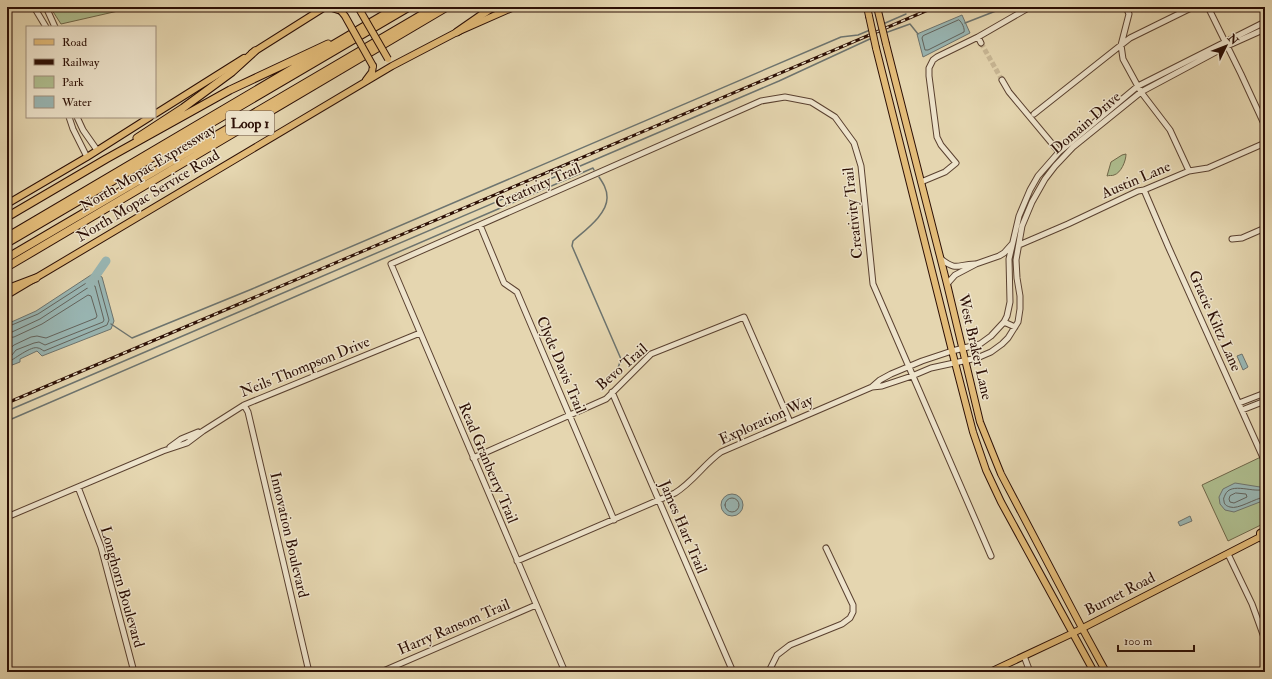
<svg xmlns="http://www.w3.org/2000/svg" width="1272" height="679" viewBox="0 0 1272 679" font-family="'IM FELL Double Pica',serif">
	<style>
		.green { fill: #afbf90; stroke: #6e674a }
		.water { fill: #99b7b5; stroke: #6d746f }
		.lines { fill: none; stroke-linecap: round; stroke-linejoin: round }
		.shore { stroke: #62635d; stroke-width: 1 }
		.stream { stroke: #6d746f; stroke-width: 1.5 }
		.river { stroke: #99b7b5; stroke-width: 9 }
		.minor-tunnel { stroke: #c9b896; stroke-width: 5; stroke-dasharray: 5 2.5; stroke-linecap: butt }
		.minor-casing { stroke: #5a4130; stroke-width: 7 }
		.major-casing { stroke: #2c0f05; stroke-width: 8 }
		.highway-casing { stroke: #2c0f05; stroke-width: 9 }
		.minor { stroke: #eee4cc; stroke-width: 5 }
		.major { stroke: #e2bb78; stroke-width: 6 }
		.highway { stroke: #e2bb78; stroke-width: 7 }
		.rail-casing { stroke: #2c0f05; stroke-width: 3 }
		.rail { stroke: #eee4cc; stroke-width: 1.5; stroke-dasharray: 4.5; stroke-linecap: butt }
		.major-bridge-casing { stroke: #2c0f05; stroke-width: 8; stroke-linecap: butt }
		.major-bridge { stroke: #e2bb78; stroke-width: 6 }
		.labels { text-anchor: middle; dominant-baseline: central; stroke-width: 3; stroke-linejoin: round; paint-order: stroke }
		.shield { fill: #eee4cc; stroke: #664f41; stroke-width: 1 }
		.shield-label { font-size: 14px; font-weight: bold; fill: #2c0f05 }
		.street-label { font-size: 15px; fill: #2c0f05; stroke: #eee4cc }
	</style>
	<rect width="100%" height="100%" fill="#e5d6b0"/>
	<filter id="stains"><feTurbulence type="fractalNoise" baseFrequency=".005" numOctaves="4"/><feColorMatrix values="0 0 0 0 .2 0 0 0 0 .09 0 0 0 0 .02 0 0 0 .5 -.17"/></filter>
	<radialGradient id="worn" r=".72"><stop offset=".6" stop-color="#630" stop-opacity="0"/><stop offset="1" stop-color="#630" stop-opacity=".3"/></radialGradient>
	<path class="green" d="M50,7H115L118,11L61,24Z
		M1126,154C1126,161 1121,173 1114,175C1112,176 1109,175 1107,176L1111,162L1122,155Z
		M1265,455V523L1228,541L1202,485Z"/>
	<path class="water" d="M962,15L970,33L923,57L917,34Z
		M94,273L102,277L114,321L111,329L42,356L37,351L20,359V362L7,367V324L36,311Z
		M1242,354L1248,367L1243,370L1237,356Z
		M1235,483L1260,487L1265,485V500L1234,512L1225,510L1220,504L1219,497L1223,489Z
		M721 505a11 11 0 1 1 22 0a11 11 0 1 1-22 0Z
		M1190,516L1192,521L1180,526L1178,522Z"/>
	<g class="lines">
		<path class="shore" d="M959,20C962,22 965,29 964,32L928,50H925L922,38L923,36Z
			M7,327L38,314L94,278L98,280L109,320L107,325L44,351C42,350 40,348 38,348C32,345 13,360 7,363
			M7,332H12L40,319L92,285L95,286L104,320L103,322L45,345L39,342L34,343L16,350L12,355L7,358
			M7,338L14,337L42,324L88,295L91,296L97,316L96,318L46,338L37,336L31,337L14,345L7,351
			M1265,489C1254,494 1231,481 1225,495C1224,498 1223,498 1224,501C1224,504 1226,506 1230,507C1238,510 1255,498 1265,497
			M1236,493L1246,494L1247,497L1234,503L1230,502L1229,499L1230,496Z
			M725 505a7 7 0 1 1 14 0a7 7 0 1 1-14 0Z"/>
		<path class="stream" d="M965,23L1006,7
			M883,24L906,14
			M885,33L910,24L918,34
			M599,177C603,183 607,189 607,197C608,214 584,231 573,241L572,246L621,359L618,368L613,376
			M111,324L132,338L252,289L841,37L858,35L870,30
			M7,411L779,81L872,38
			M7,421L593,168L594,170"/>
		<path class="river" d="M90,284L106,261"/>
		<path class="minor-tunnel" d="M981,43L1002,80"/>
		<defs>
			<path id="minor" d="M34,7L46,27
				M46,7L55,27
				M1126,7L1129,14L1121,45L1123,59L1141,92L1170,130L1189,171
				M1208,7L1241,74L1265,126
				M978,37L981,43
				M1002,80L1009,92L1059,152
				M1034,114L1130,38L1193,7
				M69,117L73,129L87,157
				M77,117L83,130L97,150
				M921,182L945,172L956,163L941,145L937,137L929,76V68L933,60L937,57L978,37L1030,7
				M1144,190L1168,246L1265,462
				M480,225L504,283L517,292L614,520
				M1232,239L1242,238L1265,228
				M1019,245L1068,224L1138,191L1144,190L1189,171L1208,168L1265,143
				M941,259C958,272 957,264 975,264
				M947,284L955,275L976,264L999,256L1004,253L1012,244
				M1004,322L1015,327
				M872,387L880,380L891,374L922,361L952,351L980,344L991,336L1004,322L1007,316L1010,302L1009,259L1019,216L1030,190L1038,176L1059,152L1138,86L1265,22
				M612,392L733,672
				M1239,403L1265,393
				M244,405L248,412L309,672
				M1242,410L1265,401
				M170,447L181,439L198,432
				M473,458L606,399L651,354L744,317L790,422
				M78,487L101,547L134,672
				M7,517L163,451L187,443L203,431L244,405L420,333
				M1228,554L1252,604L1265,640
				M517,561L675,493C693,482 704,464 721,452L872,387L882,386L912,376L931,368L977,358L991,352L1002,344L1008,338L1018,322L1020,309V296L1017,278L1016,260L1022,226L1032,202L1045,179L1055,166L1073,147L1141,92L1227,46L1265,29
				M1024,656L1030,672
				M381,672L536,605
				M565,672L391,264L761,101L785,97L811,102L835,117L854,143L861,166L873,284L991,556
				M766,672L770,669L777,655L790,645L842,624L850,618L853,612V605L826,548"/>
			<path id="major" d="M867,7L869,16
				M323,8H332L341,11
				M886,44L947,284L980,422L1001,474L1082,628L1106,672
				M876,48L952,351L973,432L986,470L1001,502L1094,672
				M252,53L325,7
				M366,80L372,72L373,66
				M155,114L244,58
				M7,204L87,157L150,117
				M7,295L392,66L457,32L514,7
				M1260,537V533L1265,530
				M990,672L1073,633L1260,537L1263,540L1265,539"/>
			<path id="highway" d="M457,32L493,7
				M137,138L183,108L232,72L255,51
				M7,217L106,159L230,90L328,44
				M7,237L397,7
				M7,243L409,7
				M7,258L435,7
				M7,267L447,7
				M7,289L36,278"/>
		</defs>
		<use href="#minor" class="minor-casing"/>
		<use href="#major" class="major-casing"/>
		<use href="#highway" class="highway-casing"/>
		<use href="#minor" class="minor"/>
		<use href="#major" class="major"/>
		<use href="#highway" class="highway"/>
		<defs>
			<path id="rail" d="M7,403L935,7"/>
		</defs>
		<use href="#rail" class="rail-casing"/>
		<use href="#rail" class="rail"/>
		<defs>
			<path id="major-bridge" d="M358,7L388,59
				M341,11L345,16L373,66
				M878,11L886,44
				M869,16L876,48"/>
		</defs>
		<use href="#major-bridge" class="major-bridge-casing"/>
		<use href="#major-bridge" class="major-bridge"/>
	</g>
	<g class="labels">
		<rect class="shield" x="226" y="111" width="48" height="24" rx="3"/>
		<g class="shield-label">
			<text x="250" y="123">Loop 1</text>
		</g>
		<g class="street-label">
			<text transform="translate(1086 123) rotate(-41)">Domain Drive</text>
			<text transform="translate(148 168) rotate(-31)">North Mopac Expressway</text>
			<text transform="translate(1136 180) rotate(-23)">Austin Lane</text>
			<text transform="translate(538 186) rotate(-24)">Creativity Trail</text>
			<text transform="translate(148 196) rotate(-31)">North Mopac Service Road</text>
			<text transform="translate(853 213) rotate(-96)">Creativity Trail</text>
			<text transform="translate(1215 321) rotate(66)">Gracie Kiltz Lane</text>
			<text transform="translate(975 347) rotate(77)">West Braker Lane</text>
			<text transform="translate(561 365) rotate(67)">Clyde Davis Trail</text>
			<text transform="translate(305 367) rotate(-22)">Neils Thompson Drive</text>
			<text transform="translate(622 367) rotate(-41)">Bevo Trail</text>
			<text transform="translate(766 420) rotate(-24)">Exploration Way</text>
			<text transform="translate(488 463) rotate(67)">Read Granberry Trail</text>
			<text transform="translate(683 527) rotate(67)">James Hart Trail</text>
			<text transform="translate(289 535) rotate(77)">Innovation Boulevard</text>
			<text transform="translate(122 587) rotate(74)">Longhorn Boulevard</text>
			<text transform="translate(1120 594) rotate(-27)">Burnet Road</text>
			<text transform="translate(454 627) rotate(-23)">Harry Ransom Trail</text>
		</g>
	</g>
	<rect width="1272" height="679" fill="none" stroke="#e5d6b0" stroke-width="24"/>
	<rect x="8" y="8" width="1256" height="663" fill="none" stroke="#2c0f05" stroke-width="2"/>
	<rect x="12" y="12" width="1248" height="655" fill="none" stroke="#2c0f05"/>
	<rect x="26" y="26" width="130" height="92" fill="#eee4cc" stroke="#a08f7c"/>
	<rect x="34" y="39" width="20" height="6" fill="#e2bb78" stroke="#a08f7c"/>
	<text x="62" y="46" font-size="12" fill="#2c0f05">Road</text>
	<rect x="34" y="59" width="20" height="6" fill="#2c0f05" stroke="#a08f7c"/>
	<text x="62" y="66" font-size="12" fill="#2c0f05">Railway</text>
	<rect x="34" y="76" width="20" height="12" fill="#afbf90" stroke="#a08f7c"/>
	<text x="62" y="86" font-size="12" fill="#2c0f05">Park</text>
	<rect x="34" y="96" width="20" height="12" fill="#99b7b5" stroke="#a08f7c"/>
	<text x="62" y="106" font-size="12" fill="#2c0f05">Water</text>
	<g transform="translate(1226 46) rotate(47)" stroke="#eee4cc" stroke-width="3" paint-order="stroke">
	<path d="M0-3L7 15L0 10L-7 15Z" fill="#2c0f05"/>
	<text y="-6" font-size="11" font-weight="bold" text-anchor="middle" fill="#2c0f05">N</text>
	</g>
	<path d="M1118 645v6h76v-6" fill="none" stroke="#2c0f05" stroke-width="2"/>
	<text x="1124" y="645" font-size="12" fill="#2c0f05" stroke="#eee4cc" stroke-width="3" paint-order="stroke">100 m</text>
	<rect width="100%" height="100%" filter="url(#stains)"/>
	<rect width="100%" height="100%" fill="url(#worn)"/>
</svg>
